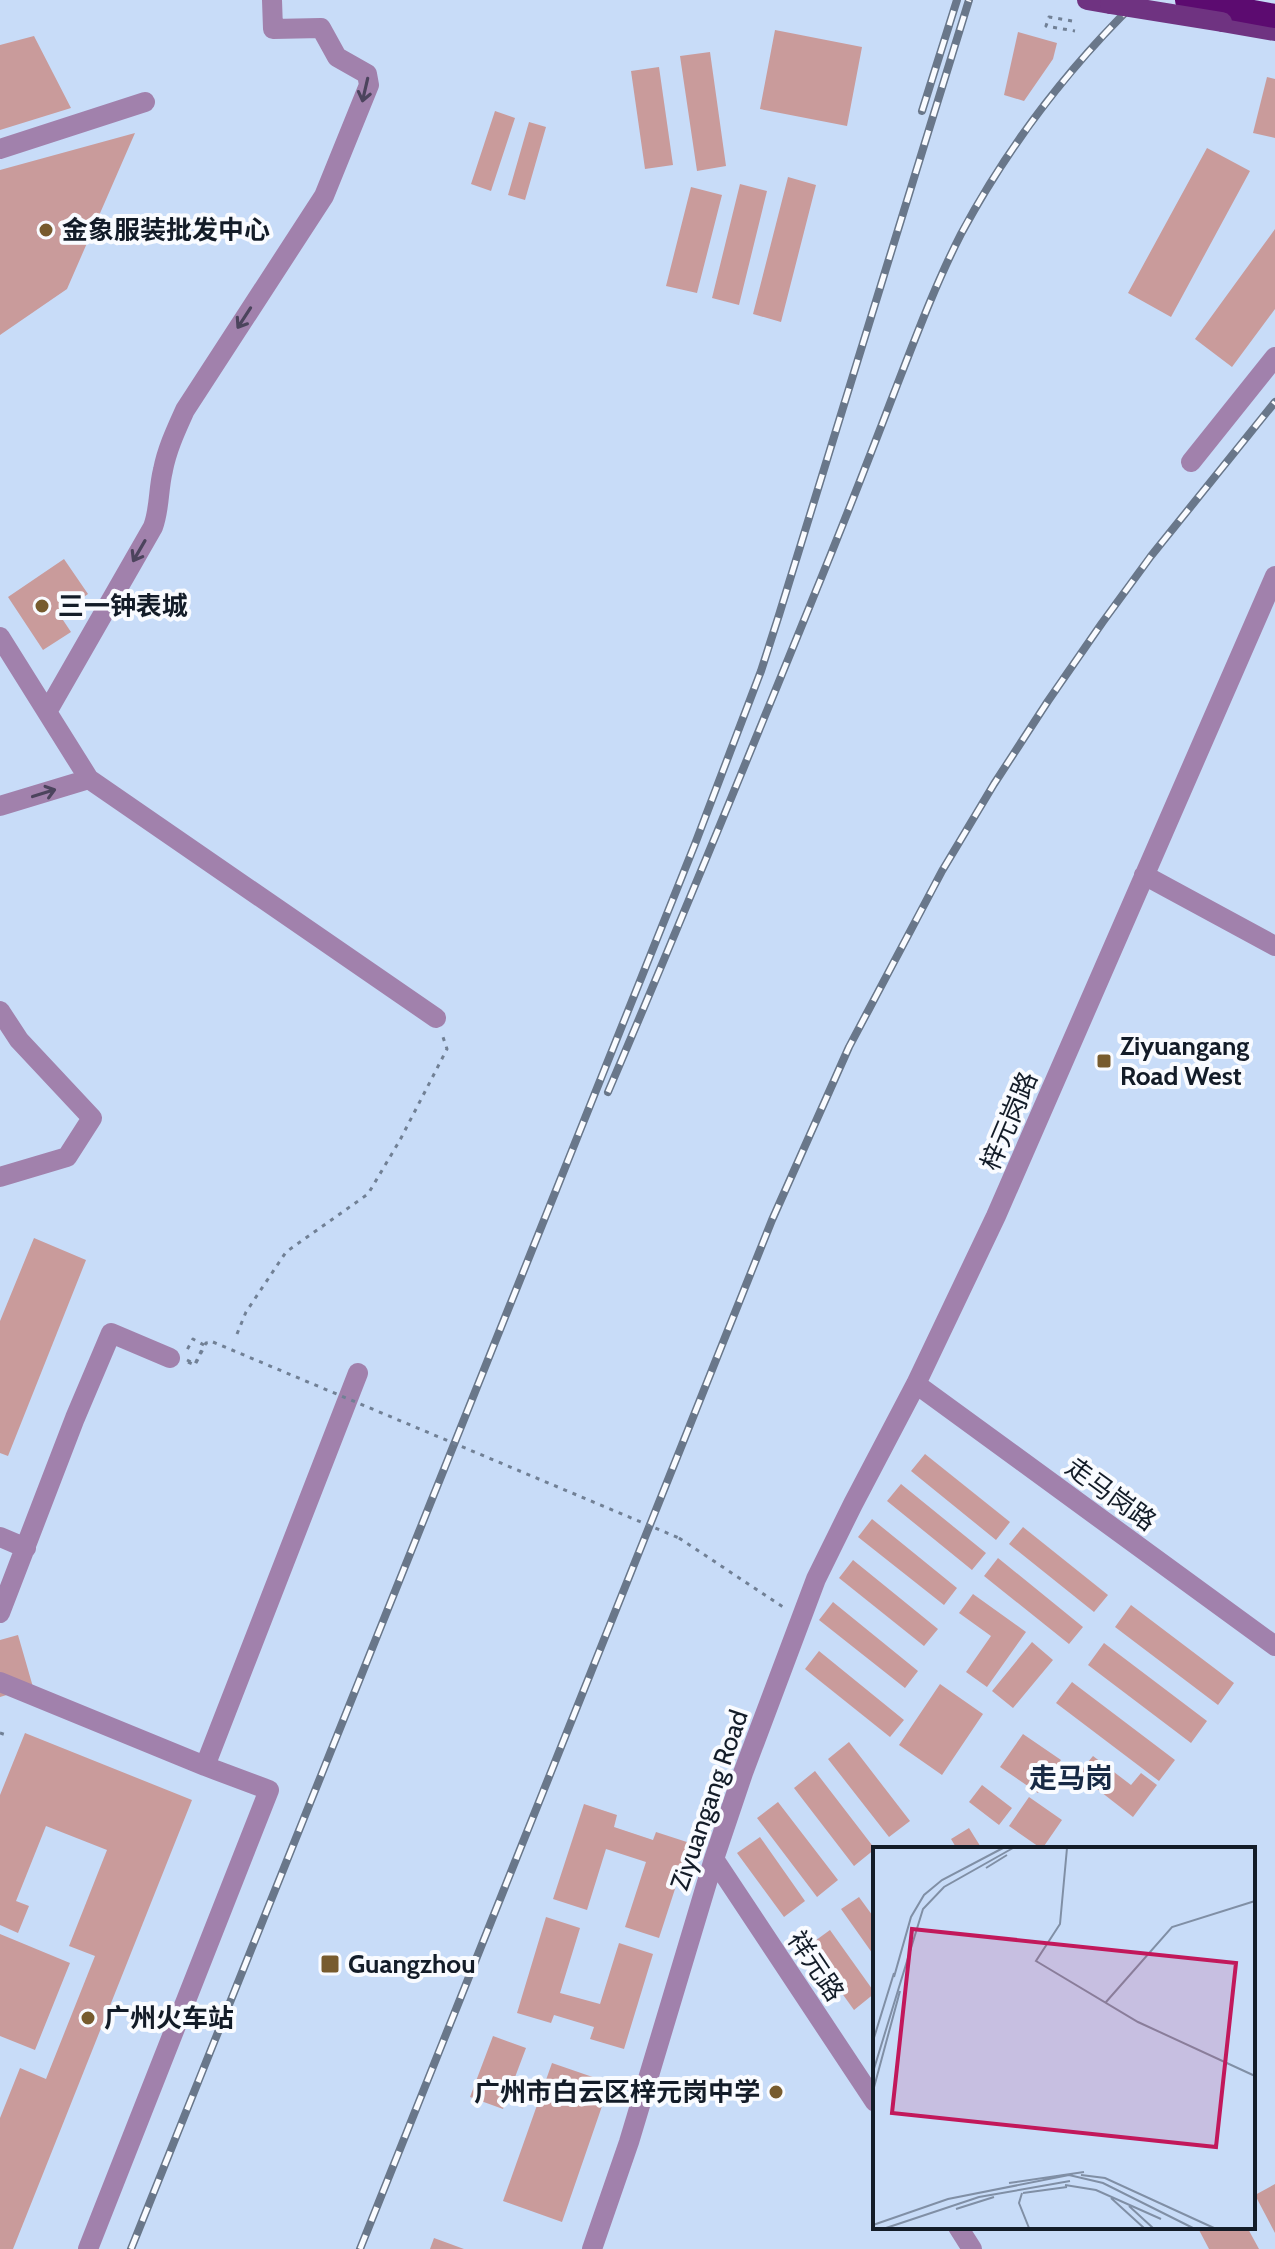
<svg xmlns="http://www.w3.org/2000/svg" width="1275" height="2249" viewBox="0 0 1275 2249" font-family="Cabin,'Noto Sans SC',sans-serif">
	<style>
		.building { fill: #c99b9b }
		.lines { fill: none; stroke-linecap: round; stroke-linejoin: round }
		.path { stroke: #718095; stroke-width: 3; stroke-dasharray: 4 6; stroke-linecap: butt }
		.minor { stroke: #a181ac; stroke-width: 20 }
		.major { stroke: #6f3381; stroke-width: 20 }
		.highway { stroke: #5c0b70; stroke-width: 24 }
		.rail-casing { stroke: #69778a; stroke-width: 8 }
		.rail { stroke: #f9fbff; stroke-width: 5; stroke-dasharray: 15; stroke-linecap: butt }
		.path-bridge { stroke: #718095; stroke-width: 3; stroke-dasharray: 4 6; stroke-linecap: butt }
		.major-bridge { stroke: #6f3381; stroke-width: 20 }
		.oneway { stroke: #4c445d }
		.poi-dot { fill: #775b2e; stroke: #f9fbff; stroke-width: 3 }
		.labels { text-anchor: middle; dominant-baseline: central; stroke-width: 8; stroke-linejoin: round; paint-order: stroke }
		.poi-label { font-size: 26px; font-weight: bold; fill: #131c28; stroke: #f9fbff; text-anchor: start }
		.street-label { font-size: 26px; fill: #131c28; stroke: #f9fbff }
		.neighbourhood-label { font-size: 28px; font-weight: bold; fill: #182a45; stroke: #f9fbff }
		.inset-road { fill: none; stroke: #808fa5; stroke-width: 2 }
		.view { fill: #c2185b; fill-opacity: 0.15; stroke: #c2185b; stroke-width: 4 }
		.inset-edge { fill: none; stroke: #131c28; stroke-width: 4 }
	</style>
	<rect width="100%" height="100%" fill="#c8dcf8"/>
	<path class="building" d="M775,30L862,47L847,126L760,109Z
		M1018,32L1057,43L1053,59L1024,101L1004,95Z
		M34,36L71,108L0,130V45Z
		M710,52L726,166L697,171L680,56Z
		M659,67L673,165L645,169L631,71Z
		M1267,77L1275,79V138L1253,133Z
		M495,111L515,118L491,191L471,184Z
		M529,122L546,127L525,200L508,195Z
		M135,133L67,289L0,335V170Z
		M1207,148L1250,171L1171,317L1128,293Z
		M788,177L816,185L781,322L753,314Z
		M740,184L767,191L739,305L712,298Z
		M691,187L722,195L697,293L666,286Z
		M1275,229V309L1232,367L1195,339Z
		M64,559L88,594L59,614L71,632L43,650L8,597Z
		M34,1238L86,1260L8,1456L0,1453V1321Z
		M925,1454L1010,1522L996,1540L911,1471Z
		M901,1484L986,1553L972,1570L887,1501Z
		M872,1519L957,1588L944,1605L858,1537Z
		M1023,1527L1108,1595L1094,1612L1009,1544Z
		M998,1558L1083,1627L1069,1644L984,1576Z
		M853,1560L938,1629L924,1646L839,1578Z
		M973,1594L1026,1632L987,1687L966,1672L991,1636L959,1613Z
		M833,1602L918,1671L905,1688L819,1620Z
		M1131,1605L1234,1683L1218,1705L1115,1627Z
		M18,1635L33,1687L0,1697V1640Z
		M1032,1642L1053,1660L1013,1708L992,1691Z
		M1104,1643L1207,1721L1191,1743L1088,1665Z
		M819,1651L904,1720L890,1737L805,1669Z
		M1072,1682L1175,1760L1159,1781L1056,1703Z
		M940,1684L983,1714L942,1775L899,1745Z
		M25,1733L192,1800L13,2249H0V2118L20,2068L46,2079L95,1956L69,1946L107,1850L46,1826L16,1901L29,1906L18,1933L0,1925V1795Z
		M1023,1734L1061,1760L1038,1793L1000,1767Z
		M849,1742L910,1821L889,1837L828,1759Z
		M1093,1756L1131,1785L1141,1773L1157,1785L1133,1817L1078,1774Z
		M815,1771L875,1849L854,1866L794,1788Z
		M982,1785L1012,1808L999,1825L969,1802Z
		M1029,1797L1062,1820L1042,1849L1009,1826Z
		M778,1802L838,1880L817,1897L757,1818Z
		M584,1804L617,1815L614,1827L653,1840L656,1832L690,1843L659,1938L625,1927L646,1862L606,1849L587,1910L553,1899Z
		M969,1828L982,1849H957L951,1839Z
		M760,1837L805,1901L784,1917L737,1853Z
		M859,1897L875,1919V1957L841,1909Z
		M546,1917L580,1928L560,1993L600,2004L619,1943L653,1954L624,2049L590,2039L594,2027L554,2015L551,2023L517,2013Z
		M830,1930L875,1993L854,2010L808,1946Z
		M0,1934L70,1963L35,2050L0,2036Z
		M493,2036L526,2048L503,2109L470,2097Z
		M552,2063L610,2083L562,2222L503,2201Z
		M1275,2184V2233L1255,2195Z
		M1204,2227H1247L1259,2249H1209L1199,2230Z
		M434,2238L464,2249H430Z"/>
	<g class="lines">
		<path class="path" d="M1072,21L1049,17L1046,26L1075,31
			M237,1334L246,1312L286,1252L368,1194L400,1140L447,1049L443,1037
			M187,1360L195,1364L204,1345L193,1339L187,1350
			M188,1362L195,1365L206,1343L213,1342
			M679,1538L786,1609
			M0,1733L9,1736"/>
		<path class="minor" d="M0,149L145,102
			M1191,462L1275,357
			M0,637L89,779L436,1018
			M47,712L153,527C160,508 158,490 163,470C167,449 176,430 185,410L324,196L369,85L367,74L337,57L321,28L273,29L272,0
			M0,806L89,779
			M1144,875L1275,946
			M0,1011L19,1040L92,1118L67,1157L0,1177
			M916,1384L1275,1646
			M0,1537L26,1548
			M0,1613L75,1418L111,1333L170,1358
			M0,1682L205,1766L358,1373
			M714,1859L875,2102
			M958,2227L972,2249
			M88,2249L269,1790L205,1766
			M592,2249L629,2142L714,1859L743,1773L816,1579L853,1504L916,1384L996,1216L1275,576"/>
		<path class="major" d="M1087,0L1110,4
			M1222,22L1275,31"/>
		<path class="highway" d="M1187,0L1275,16"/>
		<defs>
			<path id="rail" d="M922,111L957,0
				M608,1092C678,928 746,763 813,598C841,530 868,461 894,393C915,339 935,285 961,234C1007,148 1068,68 1138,0
				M131,2249L695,844L761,671L779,615L969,0
				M360,2249L772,1220L849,1047L942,871L994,784L1048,701L1102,623L1151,556L1275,402"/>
		</defs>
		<use href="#rail" class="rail-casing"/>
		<use href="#rail" class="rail"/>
		<path class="path-bridge" d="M213,1342L679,1538"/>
		<path class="major-bridge" d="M1110,4L1222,22"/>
	</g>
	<defs><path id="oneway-shaft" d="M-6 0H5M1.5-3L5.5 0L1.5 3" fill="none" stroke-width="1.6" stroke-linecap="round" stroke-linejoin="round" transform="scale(2)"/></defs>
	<g class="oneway">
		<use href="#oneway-shaft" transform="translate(365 90) rotate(103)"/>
		<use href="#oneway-shaft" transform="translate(244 318) rotate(123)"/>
		<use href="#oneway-shaft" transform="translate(139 551) rotate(120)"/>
		<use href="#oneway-shaft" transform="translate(44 793) rotate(-17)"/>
	</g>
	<g class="poi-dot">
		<circle cx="46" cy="230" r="8"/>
		<circle cx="42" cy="606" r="8"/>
		<rect x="1096" y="1053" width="16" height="16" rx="4"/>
		<rect x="320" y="1954" width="20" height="20" rx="4"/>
		<circle cx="88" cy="2018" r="8"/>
		<circle cx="776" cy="2092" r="8"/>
	</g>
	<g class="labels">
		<g class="poi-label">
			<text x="62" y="230">金象服装批发中心</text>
			<text x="58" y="606">三一钟表城</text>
			<text x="1120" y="1046">Ziyuangang<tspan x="1120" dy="30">Road West</tspan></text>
			<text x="348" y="1964">Guangzhou</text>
			<text x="104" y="2018">广州火车站</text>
			<text x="760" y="2092" text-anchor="end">广州市白云区梓元岗中学</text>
		</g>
		<g class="street-label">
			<text transform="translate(1009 1121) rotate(-67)">梓元岗路</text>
			<text transform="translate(1111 1494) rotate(36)">走马岗路</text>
			<text transform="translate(709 1800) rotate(-71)">Ziyuangang Road</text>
			<text transform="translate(816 1966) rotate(56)">祥元路</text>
		</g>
		<g class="neighbourhood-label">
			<text x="1071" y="1778">走马岗</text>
		</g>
	</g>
	<g transform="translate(873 1847)">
		<rect width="382" height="382" fill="#c8dcf8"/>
		<path class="inset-road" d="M194,1L187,77L163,114L265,175L382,229M113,21L134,8M21,130L38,70L51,48L69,33L130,1M233,155L299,80L382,54M0,194L21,126M0,225L50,62L71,40L140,1M0,244L27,144M208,328L232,331L341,381M136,336L211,325M192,338L223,343L288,372M149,346L146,356L156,381M150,346L194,340M238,351L271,381M256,359L280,381M83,362L121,350M0,378L75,352L196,328L230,336L320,381M13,381L106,350L197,334"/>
		<path class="view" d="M39,82L363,116L343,300L19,266Z"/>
		<rect width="382" height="382" class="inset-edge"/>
	</g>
</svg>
